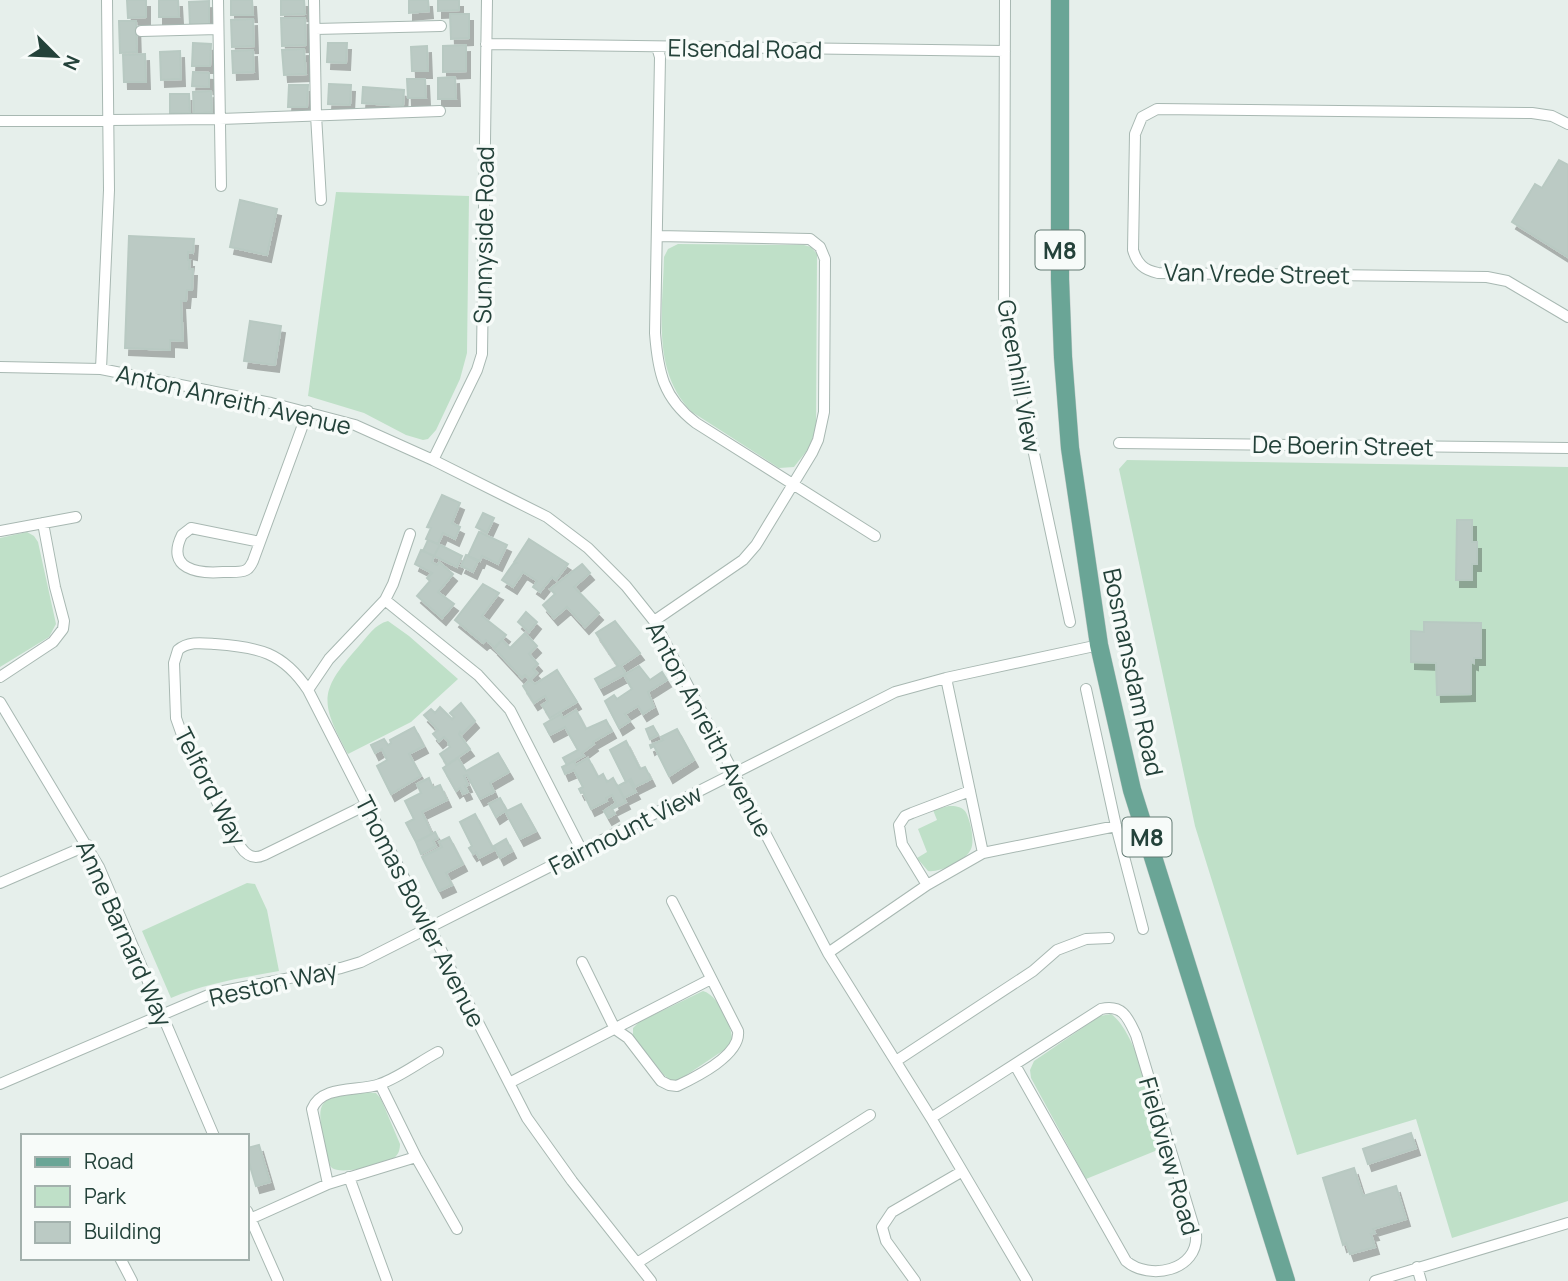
<svg xmlns="http://www.w3.org/2000/svg" width="1568" height="1281" viewBox="0 0 1568 1281" font-family="Manrope,sans-serif">
	<style>
		.green { fill: #bfe0c8 }
		.building { fill: #bbcac4; stroke: #b8c9c2; stroke-width: 2; filter: url(#shadow) }
		.lines { fill: none; stroke-linecap: round; stroke-linejoin: round }
		.street-casing { stroke: #a8b8b2; stroke-width: 12 }
		.primary-casing { stroke: #c2cac8; stroke-width: 19 }
		.street { stroke: #fff; stroke-width: 10 }
		.primary { stroke: #6aa596; stroke-width: 18 }
		.labels { text-anchor: middle; dominant-baseline: central; stroke-width: 7; stroke-linejoin: round; paint-order: stroke }
		.shield { fill: #f7fbf9; stroke: #637a73; stroke-width: 2 }
		.shield-label { font-size: 23px; font-weight: bold; fill: #24423a }
		.street-label { font-size: 24px; fill: #24423a; stroke: #f7fbf9 }
	</style>
	<defs>
		<filter id="shadow"><feDropShadow dx="4" dy="7" stdDeviation="0" flood-color="#0004"/></filter>
	</defs>
	<rect width="100%" height="100%" fill="#e6efeb"/>
	<path class="green" d="M336,192L469,196L467,353L460,379L436,430L428,439L423,440L406,435L364,413L308,396Z
		M678,244L804,245L811,247L817,254L816,428L809,448L794,467L779,468L692,412C651,372 663,310 664,257L668,249Z
		M1127,460L1568,467V1201L1452,1238L1416,1119L1297,1155L1195,826L1119,469Z
		M27,532L34,536L38,542L56,624L49,637L0,667V538Z
		M388,621L409,636L458,679L411,722L348,754C320,702 318,692 359,646C367,637 375,624 388,621Z
		M949,806C955,806 960,806 965,811C970,818 975,841 971,849C966,861 939,873 928,871L917,858L927,852L918,829L937,820L933,810Z
		M247,883L255,884L267,910L279,971C242,978 206,983 171,998L142,931Z
		M703,991C718,995 732,1025 732,1040L727,1048L679,1080H670L664,1075L633,1036V1028L639,1022Z
		M1111,1014C1138,1033 1155,1115 1165,1147L1086,1179L1031,1078L1030,1070L1034,1061L1100,1016Z
		M367,1092L376,1093L381,1099L400,1144C400,1149 399,1154 394,1158C385,1165 341,1175 332,1168C326,1162 326,1150 324,1142C314,1093 323,1100 367,1092Z"/>
	<path class="building" d="M127,0H146V17L128,18Z
		M159,0H178L179,17H159Z
		M231,0H252L253,15H231Z
		M281,0H304L305,14L281,15Z
		M409,0H428L429,11L409,13Z
		M438,0H459V10L438,11Z
		M209,1V25H190L189,2Z
		M450,14H469V38L451,39Z
		M281,18H305L306,45L282,46Z
		M253,19L254,46L232,47L231,20Z
		M119,21H136L137,52L120,53Z
		M193,43L211,44L210,66H192Z
		M328,43H347L346,63L327,62Z
		M466,45V71L443,72V46Z
		M427,46L428,71H412L411,47Z
		M304,49L306,74L284,75L282,50Z
		M253,50L254,72L233,73L232,51Z
		M180,51L181,79L161,80L160,52Z
		M145,54L146,82H124L123,55Z
		M193,72L209,73V87L192,86Z
		M455,77L456,99H438V78Z
		M407,79H425L426,98H408Z
		M329,84L351,85L350,105L328,104Z
		M289,85H308L307,107H288Z
		M363,87L404,90L403,106L362,103Z
		M211,91L212,112L194,114L193,92Z
		M170,94H189L190,113H170Z
		M1559,160L1568,165V257L1512,222L1535,184L1542,188Z
		M240,200L277,209L267,255L230,247Z
		M129,236L194,239L193,253L188,252V260H190L189,269H193L192,290H187L186,301H181L183,341L170,340V350L125,348Z
		M250,321L281,326L275,365L244,361Z
		M442,495L460,503L452,523L460,527L455,539L443,533L438,544L426,539L431,528L427,527Z
		M483,513L494,518L487,533L476,527Z
		M1457,520H1472V542H1477V564H1472V580H1456Z
		M479,532L507,545L498,564L482,556L480,561L468,556Z
		M529,539L568,564L556,580L552,577L540,592L533,587L537,581L523,572L513,587L502,580L513,564L516,563L514,562Z
		M428,540L440,545L434,556L423,551Z
		M440,545L462,556L457,567L434,556Z
		M421,550L434,556L432,562L437,565L439,562L453,574L438,592L454,604L442,618L417,596L430,581L427,578L432,573L415,564Z
		M466,555L478,561L473,572L461,566Z
		M582,564L590,573L574,587L599,613L585,627L567,607L554,618L543,605L555,594L550,589Z
		M483,584L499,593L482,616L506,635L495,648L486,640L483,643L455,620Z
		M526,612L537,622L529,632L518,622Z
		M615,621L640,653L621,666L626,674L600,688L595,679L618,666L596,633Z
		M1424,622L1481,623V658H1474V663L1471,662V694L1437,695L1436,663L1411,662V631L1424,632Z
		M525,633L537,646L529,654L538,664L533,669L537,673L530,680L525,675L522,678L494,648L502,640L510,648Z
		M639,666L650,680L662,672L667,680L648,692L654,707L643,714L638,706L625,714L630,721L619,728L605,701L614,695L617,699L632,689L624,675Z
		M557,670L577,702L550,718L542,705L548,701L545,696L534,703L523,686L530,680L535,684Z
		M461,703L475,721L462,734L460,732L459,734L470,749L447,765L440,754L450,747L448,744L449,742L444,737L439,741L433,734L438,730L424,715L431,709L435,713L440,707L452,719L454,717L450,713Z
		M576,710L586,729L606,720L612,731L593,742L594,744L582,753L584,756L567,765L563,758L578,750L565,727L550,735L544,724L561,714L563,718Z
		M653,726L658,735L650,739L646,729Z
		M414,727L424,746L409,754L421,776L391,794L377,766L387,760L382,749L375,753L371,745L384,739L388,745L391,743L390,740Z
		M677,729L694,760L669,776L654,746L651,748L650,745L663,740L661,737Z
		M626,741L640,769L645,767L651,779L635,787L631,779L626,782L610,750Z
		M498,753L509,772L490,783L494,792L480,799L467,775L464,776L468,785L465,786L468,792L463,794L460,788L456,791L443,768L458,758L466,771Z
		M588,758L598,777L603,774L607,782L613,778L626,802L612,809L615,814L608,818L604,811L616,803L612,795L606,798L607,801L591,809L583,792L581,793L579,789L583,787L574,770L565,774L562,767L574,761L576,765Z
		M429,778L433,788L440,785L447,800L422,812L432,834L416,842L406,823L414,819L405,801L421,793L417,784Z
		M629,780L636,792L624,798L618,786Z
		M500,798L507,811L521,804L536,831L520,839L505,811L496,817L489,804Z
		M475,814L494,850L479,858L476,852L473,854L469,848L472,846L460,822Z
		M435,832L438,838L433,841L436,846L421,854L416,842Z
		M449,837L463,864L446,873L452,885L439,891L422,857L442,847L439,842Z
		M506,839L512,851L500,858L494,846Z
		M1411,1133L1416,1148L1368,1164L1363,1149Z
		M259,1145L270,1182L256,1186L247,1156V1148Z
		M1354,1168L1363,1196L1396,1186L1406,1219L1373,1229L1375,1233L1371,1234L1375,1247L1350,1254L1346,1243L1343,1245L1323,1178Z"/>
	<g class="lines">
		<defs>
			<path id="street" d="M218,0L221,186
				M314,0L316,115L321,200
				M1005,0L1004,313L1070,622
				M315,29L441,26
				M141,31L218,29
				M486,44L1005,51
				M657,47L660,57L655,333C658,372 663,398 696,423L875,536
				M0,121L220,119L440,111
				M1568,124L1552,116L1532,113L1157,109L1142,117L1135,134L1133,250C1137,264 1144,270 1158,273L1487,277L1507,281L1568,317
				M0,367L101,369L271,403L355,425L433,460L547,517L588,548L626,586L654,621L828,953L931,1118L1027,1281
				M101,369L109,190L107,0
				M1119,443L1568,448
				M433,460L477,370L482,354L487,0
				M0,531L76,517
				M410,534L393,584L385,600L329,659L308,690L527,1118L572,1181L651,1281
				M260,542L191,528L182,535C165,569 198,574 223,572C230,572 240,573 246,570C250,568 251,565 253,561L308,411
				M385,600L478,675L510,710L582,851
				M654,621L743,560L756,545L812,453L818,440L824,412L825,259L820,247L810,239L657,236
				M0,677L53,642L63,629L64,621L55,587L43,523
				M946,678L983,853
				M1086,689L1116,826L1143,929
				M308,690C283,652 258,647 215,644C202,643 188,641 178,650L174,663L176,718L182,735L240,846C246,855 253,860 264,855L366,805
				M0,702L99,867L214,1136
				M0,883L88,845
				M927,885L902,844L899,825L905,816L912,813L970,791
				M828,953L927,885L983,853L1116,826
				M582,962L615,1029L628,1038L661,1081L669,1085L677,1086C696,1077 741,1055 738,1031L672,901
				M896,1061L1033,971L1057,950L1086,939L1109,938
				M509,1083L711,979
				M0,1084L213,993L341,968L361,962L895,692L946,678L1099,645
				M380,1084L416,1157L457,1229
				M931,1118L1101,1009C1123,1004 1128,1018 1136,1035L1196,1234C1199,1271 1149,1281 1126,1261L1015,1065
				M349,1177L387,1281
				M328,1184L312,1109C322,1084 359,1092 380,1084C400,1077 419,1062 438,1052
				M247,1211L278,1281
				M250,1219L328,1184L416,1157
				M120,1258L132,1281
				M637,1263L870,1115
				M1417,1267L1421,1281
				M915,1281L886,1241L882,1227L892,1212L961,1172
				M1375,1281L1568,1223"/>
			<path id="primary" d="M1060,0V279L1063,357L1070,448L1099,645L1132,790L1286,1281"/>
		</defs>
		<use href="#street" class="street-casing"/>
		<use href="#primary" class="primary-casing"/>
		<use href="#street" class="street"/>
		<use href="#primary" class="primary"/>
	</g>
	<g class="labels">
		<g class="shield">
			<rect x="1035.5" y="230.5" width="49" height="39" rx="5"/>
			<rect x="1122.5" y="817.5" width="49" height="39" rx="5"/>
		</g>
		<g class="shield-label">
			<text x="1060" y="250">M8</text>
			<text x="1147" y="837">M8</text>
		</g>
		<g class="street-label">
			<text transform="translate(745 48) rotate(1)">Elsendal Road</text>
			<text transform="translate(483 235) rotate(-89)">Sunnyside Road</text>
			<text transform="translate(1257 273) rotate(1)">Van Vrede Street</text>
			<text transform="translate(1020 376) rotate(80)">Greenhill View</text>
			<text transform="translate(234 399) rotate(13)">Anton Anreith Avenue</text>
			<text transform="translate(1343 445) rotate(1)">De Boerin Street</text>
			<text transform="translate(1134 672) rotate(78)">Bosmansdam Road</text>
			<text transform="translate(710 729) rotate(62)">Anton Anreith Avenue</text>
			<text transform="translate(211 786) rotate(63)">Telford Way</text>
			<text transform="translate(625 829) rotate(-27)">Fairmount View</text>
			<text transform="translate(421 911) rotate(63)">Thomas Bowler Avenue</text>
			<text transform="translate(125 933) rotate(66)">Anne Barnard Way</text>
			<text transform="translate(273 983) rotate(-13)">Reston Way</text>
			<text transform="translate(1170 1156) rotate(74)">Fieldview Road</text>
		</g>
	</g>
	<rect x="21" y="1134" width="228" height="126" fill="#f7fbf9" stroke="#a3b1ad" stroke-width="2"/>
	<rect x="35" y="1157" width="35" height="10" fill="#6aa596" stroke="#a3b1ad" stroke-width="2"/>
	<text x="84" y="1169" font-size="21" fill="#24423a">Road</text>
	<rect x="35" y="1186" width="35" height="21" fill="#bfe0c8" stroke="#a3b1ad" stroke-width="2"/>
	<text x="84" y="1204" font-size="21" fill="#24423a">Park</text>
	<rect x="35" y="1222" width="35" height="21" fill="#bbcac4" stroke="#a3b1ad" stroke-width="2"/>
	<text x="84" y="1239" font-size="21" fill="#24423a">Building</text>
	<g transform="translate(56 56) rotate(114)" stroke="#f7fbf9" stroke-width="5" paint-order="stroke">
	<path d="M0-5L12 26L0 18L-12 26Z" fill="#24423a"/>
	<text y="-10" font-size="19" font-weight="bold" text-anchor="middle" fill="#24423a">N</text>
	</g>
</svg>
